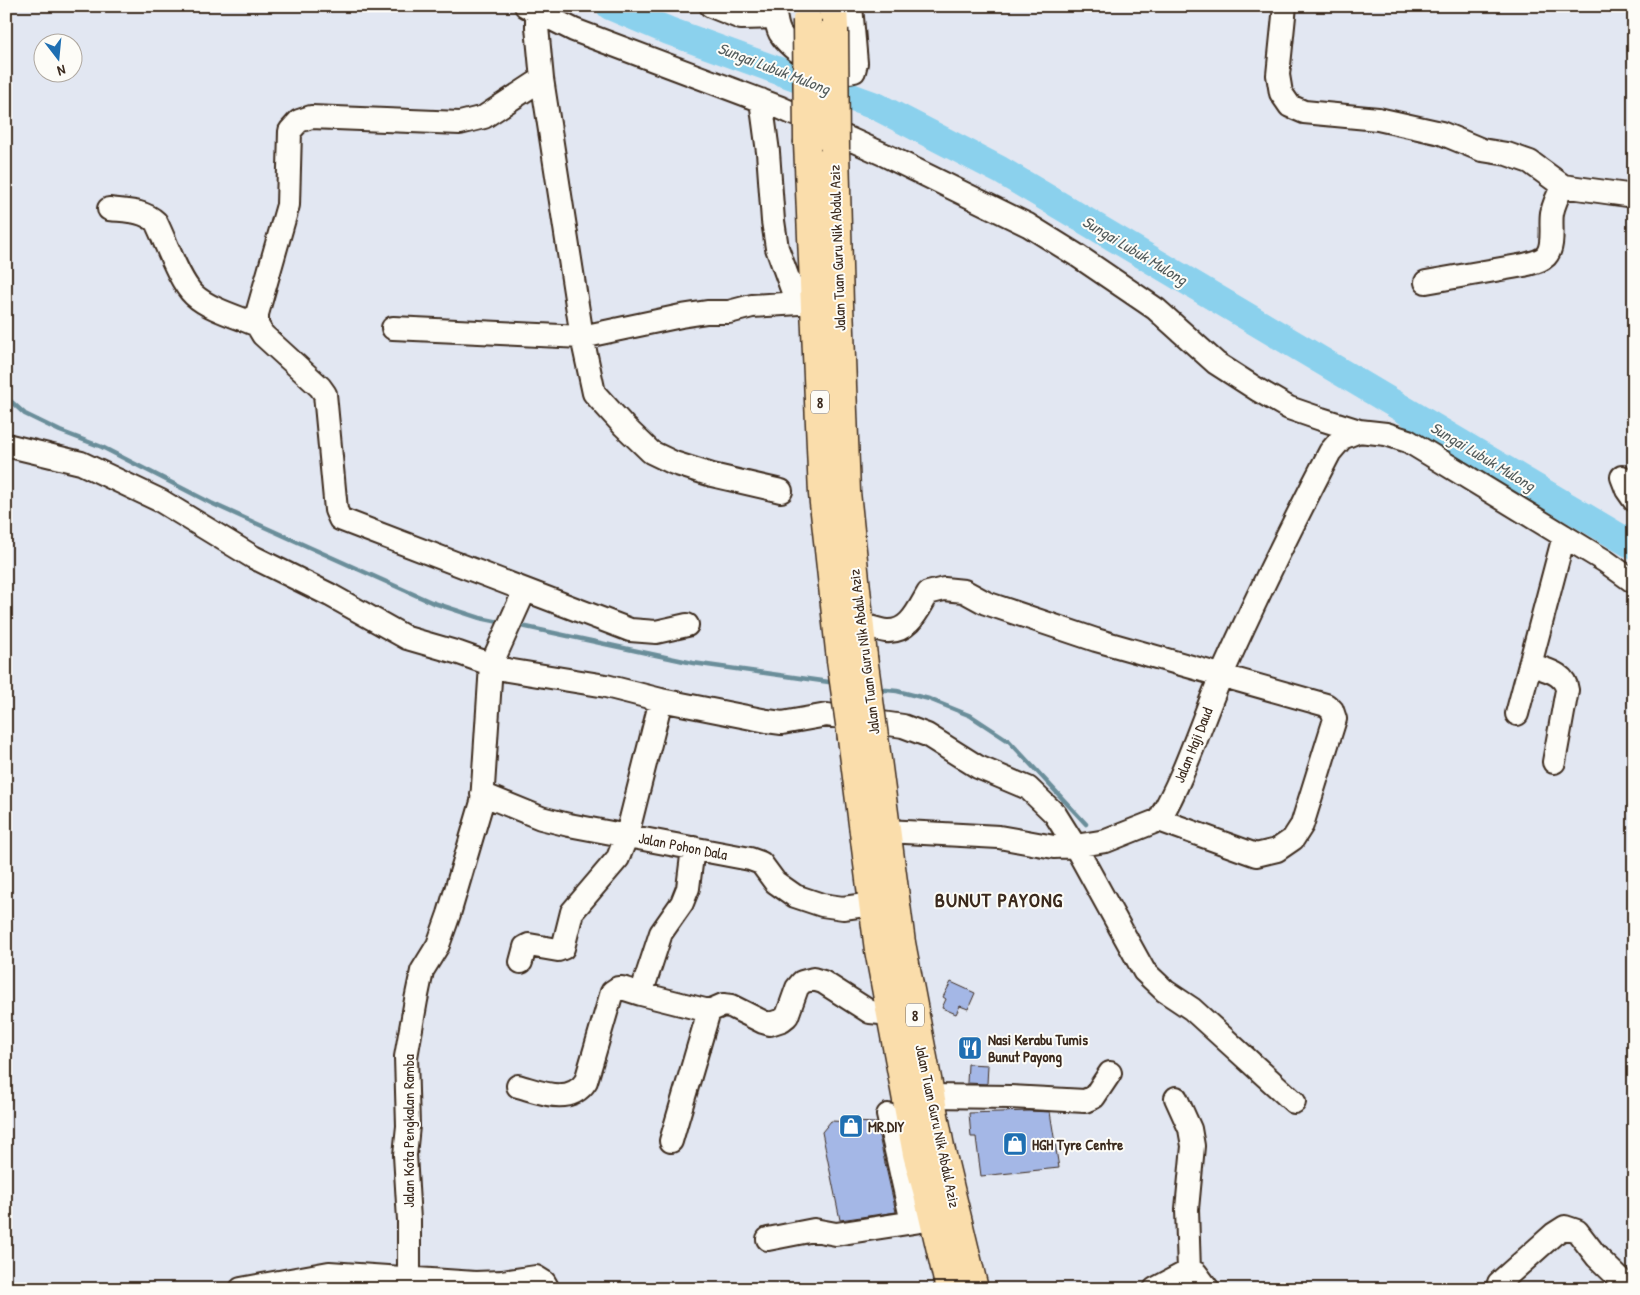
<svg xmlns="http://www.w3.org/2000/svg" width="1640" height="1295" viewBox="0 0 1640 1295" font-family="'Patrick Hand',sans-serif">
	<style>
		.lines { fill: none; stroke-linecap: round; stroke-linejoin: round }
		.stream { stroke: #6b8e9a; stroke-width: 4.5 }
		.river { stroke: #8bd1ed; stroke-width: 28 }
		.building { fill: #a4b7e6; stroke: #3b2a1e }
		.minor-casing { stroke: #3b2a1e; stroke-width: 26 }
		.major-casing { stroke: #3b2a1e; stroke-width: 31 }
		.minor { stroke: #fdfcf7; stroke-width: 22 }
		.major { stroke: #faddab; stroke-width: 28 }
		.major-bridge-casing { stroke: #3b2a1e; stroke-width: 31; stroke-linecap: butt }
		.major-bridge { stroke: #faddab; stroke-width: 28 }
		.labels { text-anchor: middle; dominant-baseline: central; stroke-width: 4; stroke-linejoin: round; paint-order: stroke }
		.shield { fill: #fdfcf7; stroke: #75695f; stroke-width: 1 }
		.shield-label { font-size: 14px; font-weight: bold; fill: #3b2a1e }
		.street-label { font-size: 15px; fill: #3b2a1e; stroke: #fdfcf7 }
		.poi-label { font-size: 15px; font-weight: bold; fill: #3b2a1e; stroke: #fdfcf7; text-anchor: start }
		.water-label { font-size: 16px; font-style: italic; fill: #535c5c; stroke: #fdfcf7 }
		.district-label { font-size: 20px; font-weight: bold; letter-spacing: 1px; fill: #3b2a1e; stroke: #fdfcf7 }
	</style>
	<rect width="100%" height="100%" fill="#e2e7f2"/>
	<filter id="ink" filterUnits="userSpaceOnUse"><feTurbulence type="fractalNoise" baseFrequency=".02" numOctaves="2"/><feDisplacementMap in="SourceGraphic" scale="10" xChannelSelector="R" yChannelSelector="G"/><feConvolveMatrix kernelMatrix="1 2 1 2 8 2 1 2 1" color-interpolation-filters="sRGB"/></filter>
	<g filter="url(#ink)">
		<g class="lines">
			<path class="stream" d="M6,397L25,414L60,431L102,447L211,503L431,602L480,618L504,623
				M517,625L693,663L836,683
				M876,689L897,691L929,699L971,716L1009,741L1086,824"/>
			<path class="river" d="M610,6L669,31L878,107L1000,170L1634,546"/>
		</g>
		<path class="building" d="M951,982L975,993L968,1009L960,1006L956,1014L942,1008L946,999L943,997Z
			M968,1064L988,1065L987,1084L967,1083Z
			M1029,1111L1050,1112L1059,1168L981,1176L976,1137H971L969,1113Z
			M831,1121L876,1123L896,1212L840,1220L822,1132Z"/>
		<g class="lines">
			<defs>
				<path id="minor" d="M526,6L574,30L781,108L885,155L1028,225L1078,256L1156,309L1216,363L1258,390L1289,408L1321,419L1359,431L1386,434L1408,441L1605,561L1634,582
					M537,6V27L542,79L582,337L594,393L624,426L651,452L674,463L712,475L781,491
					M711,6L741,18L775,17
					M774,6C775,14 776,26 780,33C792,52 833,78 854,71L856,63L851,6
					M1285,6L1278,75L1281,93L1290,106L1304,112L1378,119L1441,133L1482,150L1507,154L1530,162L1563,186L1634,196
					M542,79L484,117L460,123L311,117L299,121L290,131L288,205L257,314V325L263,335L320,387L325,394L336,510L340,519L630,630L656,632L687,625
					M761,100L768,152L773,221L777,248L793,292L804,303
					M109,209C126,211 143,210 156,222C166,242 179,281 194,295C209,309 238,317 257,325
					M1426,282L1524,265C1531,263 1540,262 1546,256C1555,246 1550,225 1552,213C1554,203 1558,195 1563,186
					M393,328L582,337L681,316L707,312H729L752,306L815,302
					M6,445L81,463L161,501L253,557L330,595L407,638L459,653L507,670L606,686L661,700L767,721L782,723L827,715L903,726L927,735L978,767L1028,788L1055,814L1075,846L1144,971L1165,991L1192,1009L1294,1102
					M1622,477L1627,490L1634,500
					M859,624C868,626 878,630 886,631C909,633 918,610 928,593L944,589L964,591L986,603L1096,640L1326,705L1332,710L1335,719L1302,825L1293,839L1277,850L1256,855L1159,820
					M1530,664C1544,670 1565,672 1567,690L1554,762
					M1517,714L1564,536
					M482,794L541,818L569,825L750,859L761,863L775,882L795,896L822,905L843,908L873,904
					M886,831L999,837L1054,847L1075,846L1106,841L1159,820C1186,774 1201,722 1222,674C1256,598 1292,525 1330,452L1342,438L1359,431
					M521,962L525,947L529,945L558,950L563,948L572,912L618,858L627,835L661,700
					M641,994L661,933L682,903L688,888L693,848
					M518,1086C540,1092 570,1106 586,1081L612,992L618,988H622L641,994L709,1011L723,1005L731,1006L763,1022L770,1024L782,1020L787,1016L797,988L802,982L813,979L823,982L870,1012L891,1014
					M930,1096L1010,1097L1085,1101L1094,1097L1110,1073
					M1176,1098L1190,1129L1193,1146L1187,1209L1189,1271
					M888,1115L912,1222
					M671,1141L709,1011
					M768,1239L814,1230L836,1234L934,1219
					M409,1280V1220L405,1155L408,1126L406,1057L416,1000L422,971L438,945L449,914L482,802L491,665L525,590
					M1499,1283L1554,1234L1565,1227L1577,1231L1597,1257L1630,1289
					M241,1289L329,1273L475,1283L502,1282L536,1277L544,1282L548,1289
					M1155,1289L1189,1271L1196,1273L1208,1289"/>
				<path id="major" d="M833,6L834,29
					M808,143L823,494L841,660
					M835,150L839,305L846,492L863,657
					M874,737L901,943L940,1147L974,1289
					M852,738L879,950L917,1154L927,1190L950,1289"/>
			</defs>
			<use href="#minor" class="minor-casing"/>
			<use href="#major" class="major-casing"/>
			<use href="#minor" class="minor"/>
			<use href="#major" class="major"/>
			<defs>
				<path id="major-bridge" d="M807,20L808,143
					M834,29L835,150
					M863,657L874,737
					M841,660L852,738"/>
			</defs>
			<use href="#major-bridge" class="major-bridge-casing"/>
			<use href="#major-bridge" class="major-bridge"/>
		</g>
	</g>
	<defs>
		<symbol id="restaurant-square" viewBox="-11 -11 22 22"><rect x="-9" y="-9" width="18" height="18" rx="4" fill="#1f6fb2" stroke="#fdfcf7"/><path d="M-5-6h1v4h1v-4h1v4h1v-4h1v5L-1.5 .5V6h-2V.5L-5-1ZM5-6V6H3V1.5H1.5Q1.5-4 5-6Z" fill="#fff"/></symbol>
		<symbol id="shop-square" viewBox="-11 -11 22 22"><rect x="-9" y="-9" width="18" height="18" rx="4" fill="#1f6fb2" stroke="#fdfcf7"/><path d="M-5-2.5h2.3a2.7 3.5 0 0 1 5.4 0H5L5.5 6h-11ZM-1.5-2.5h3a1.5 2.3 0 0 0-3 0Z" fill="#fff"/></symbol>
	</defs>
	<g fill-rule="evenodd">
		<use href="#restaurant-square" x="956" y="1034" width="28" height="28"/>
		<use href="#shop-square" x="837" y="1112" width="28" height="28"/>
		<use href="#shop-square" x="1001" y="1130" width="28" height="28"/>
	</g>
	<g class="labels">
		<g class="shield">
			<rect x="811" y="390.5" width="18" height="23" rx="4"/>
			<rect x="906" y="1003.5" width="18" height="23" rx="4"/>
		</g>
		<g class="shield-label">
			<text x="820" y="402">8</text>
			<text x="915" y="1015">8</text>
		</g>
		<g class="street-label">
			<text transform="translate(837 248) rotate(-92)">Jalan Tuan Guru Nik Abdul Aziz</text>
			<text transform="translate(864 652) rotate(-97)">Jalan Tuan Guru Nik Abdul Aziz</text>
			<text transform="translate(1193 745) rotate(-68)">Jalan Haji Daud</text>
			<text transform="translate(683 846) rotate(11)">Jalan Pohon Dala</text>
			<text transform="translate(938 1126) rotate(78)">Jalan Tuan Guru Nik Abdul Aziz</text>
			<text transform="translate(408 1131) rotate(-90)">Jalan Kota Pengkalan Ramba</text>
		</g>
		<g class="poi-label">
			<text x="988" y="1039">Nasi Kerabu Tumis<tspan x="988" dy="17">Bunut Payong</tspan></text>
			<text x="868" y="1126">MR.DIY</text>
			<text x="1032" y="1144">HGH Tyre Centre</text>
		</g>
		<g class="water-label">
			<text transform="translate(774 68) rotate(21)">Sungai Lubuk Mulong</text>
			<text transform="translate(1135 250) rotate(31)">Sungai Lubuk Mulong</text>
			<text transform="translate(1483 456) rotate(31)">Sungai Lubuk Mulong</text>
		</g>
		<g class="district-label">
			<text x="999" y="899">BUNUT PAYONG</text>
		</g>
	</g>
	<rect width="1640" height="1295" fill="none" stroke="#fdfcf7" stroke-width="25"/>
	<rect x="12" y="12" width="1615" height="1270" fill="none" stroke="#3b2a1e" stroke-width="2" filter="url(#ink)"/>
	<g transform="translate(58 58) rotate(164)"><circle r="24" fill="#fdfcf7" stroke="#afa8a0"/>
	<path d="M0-4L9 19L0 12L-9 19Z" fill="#1f6fb2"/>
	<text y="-8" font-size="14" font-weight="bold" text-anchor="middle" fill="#3b2a1e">N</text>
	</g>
</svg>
